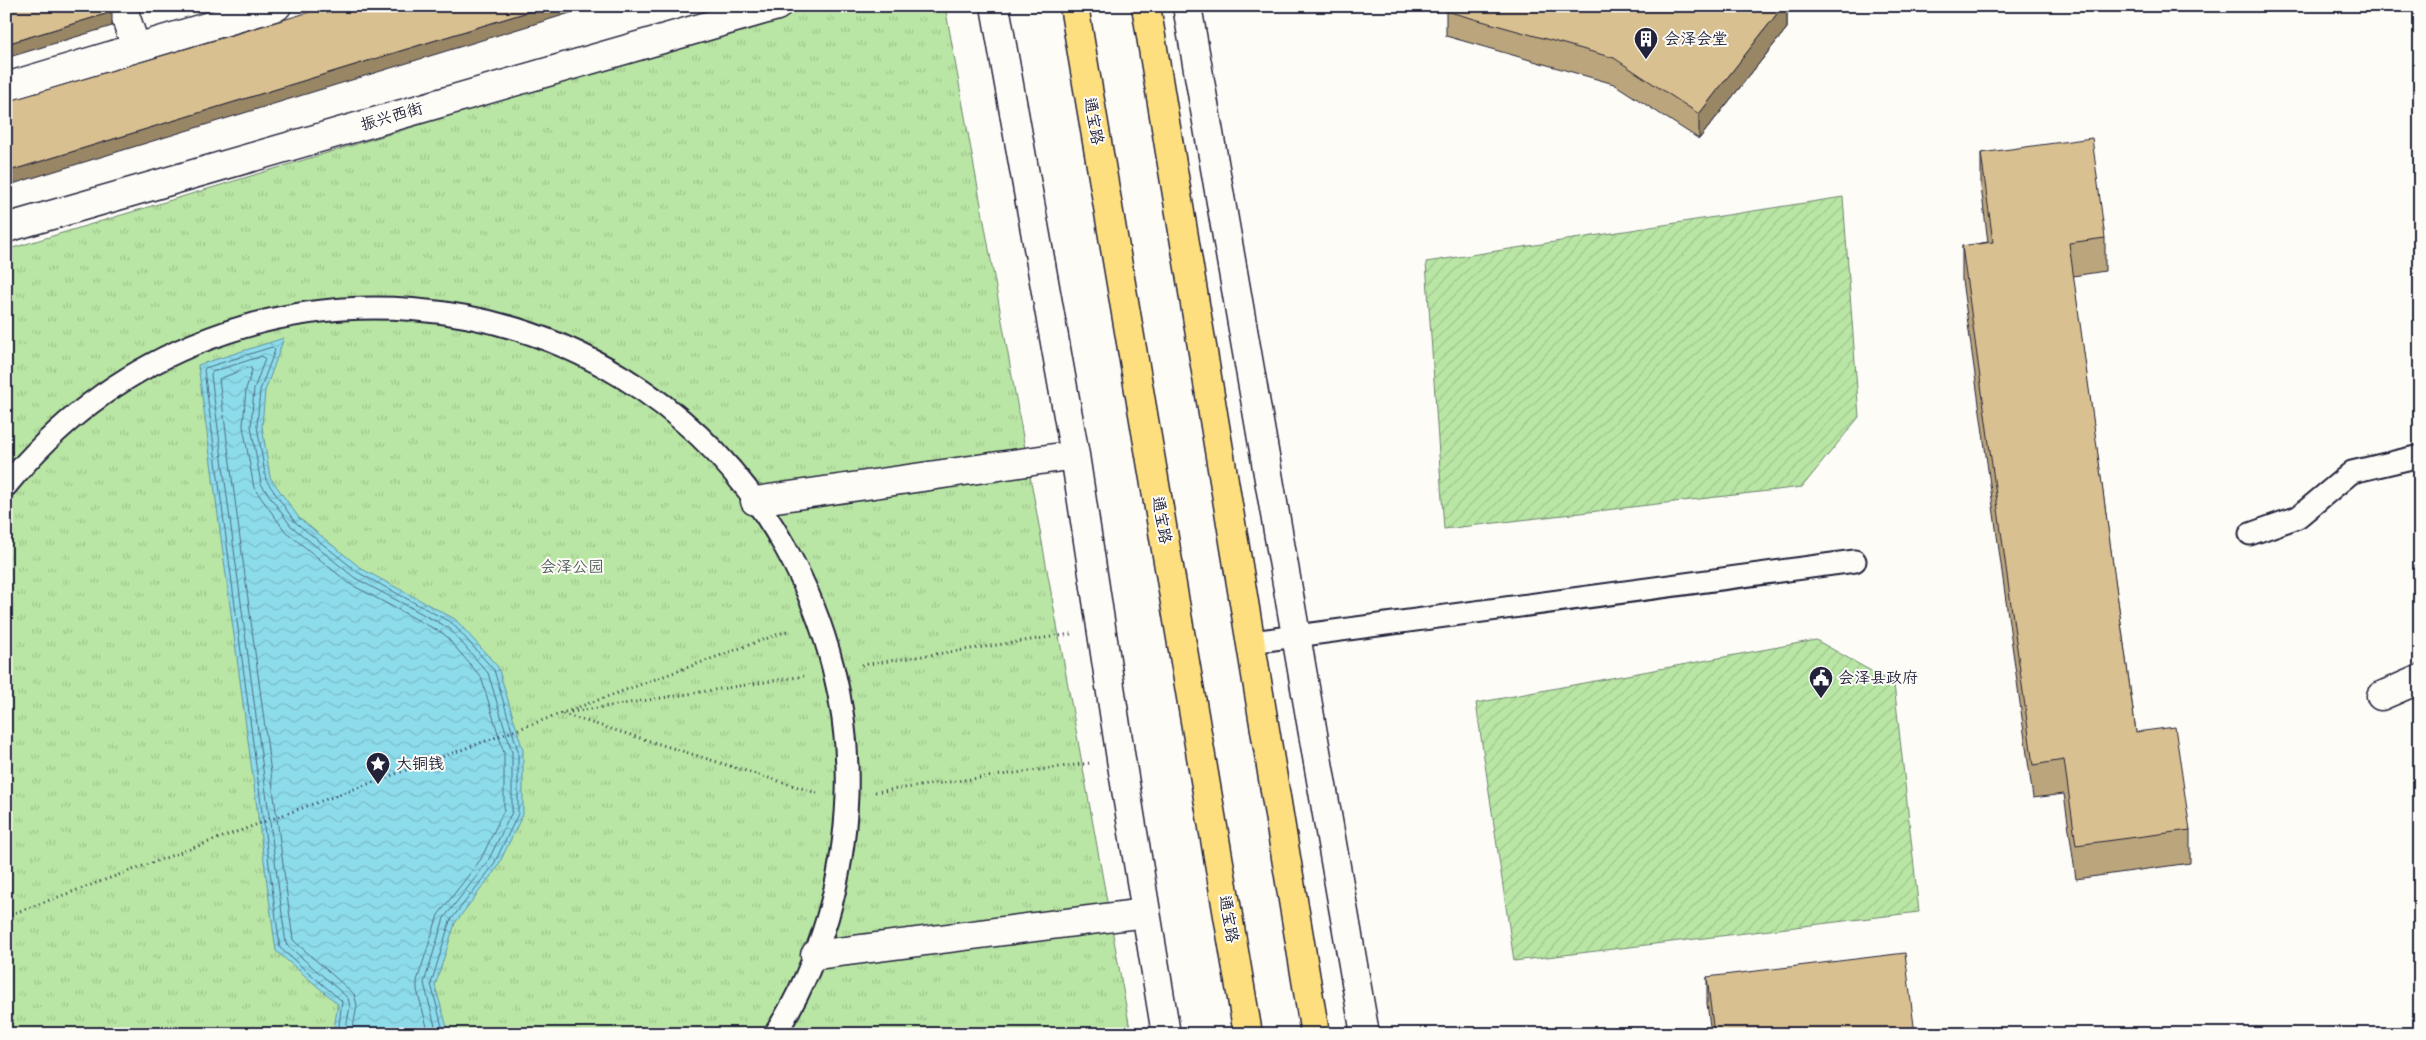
<svg xmlns="http://www.w3.org/2000/svg" width="2426" height="1040" viewBox="0 0 2426 1040" font-family="'Balsamiq Sans','LXGW WenKai TC',sans-serif">
	<style>
		.park { fill: url(#park-tufts); stroke: #6e8470 }
		.garden { fill: url(#garden-furrows); stroke: #6e8470 }
		.water { fill: url(#water-waves); stroke: #6292a5 }
		.lines { fill: none; stroke-linecap: round; stroke-linejoin: round }
		.shore { stroke: #4d6c82; stroke-width: 1 }
		.lane-casing { stroke: #22223b; stroke-width: 25 }
		.street-casing { stroke: #22223b; stroke-width: 31 }
		.secondary-casing { stroke: #22223b; stroke-width: 31 }
		.primary-casing { stroke: #22223b; stroke-width: 31 }
		.path { stroke: #22223b; stroke-width: 3; stroke-dasharray: 1 4; stroke-linecap: butt }
		.lane { stroke: #fdfcf7; stroke-width: 21 }
		.street { stroke: #fdfcf7; stroke-width: 28 }
		.secondary { stroke: #fdfcf7; stroke-width: 28 }
		.primary { stroke: #fedf80; stroke-width: 28 }
		.wall { fill: #bba57c; stroke: #22223b }
		.shaded-wall { fill: #988665; stroke: #22223b }
		.building { fill: #d9c090; stroke: #22223b }
		.labels { text-anchor: middle; dominant-baseline: central; stroke-width: 4; stroke-linejoin: round; paint-order: stroke }
		.poi-label { font-size: 16px; fill: #22223b; stroke: #fdfcf7; text-anchor: start }
		.street-label { font-size: 16px; fill: #22223b; stroke: #fdfcf7 }
		.park-label { font-size: 16px; fill: #4f5d5a; stroke: #fdfcf7 }
	</style>
	<defs>
		<pattern id="park-tufts" width="24" height="20" patternUnits="userSpaceOnUse" patternTransform="scale(1.25)"><rect width="24" height="20" fill="#b9e6a4"/><path d="M3 7l-1-3M5 7V3M7 7l1-3M15 17l-1-3M17 17v-4M19 17l1-3" fill="none" stroke="#9fc58e"/></pattern>
		<pattern id="garden-furrows" width="10" height="10" patternUnits="userSpaceOnUse" patternTransform="scale(1.25)"><rect width="10" height="10" fill="#b9e6a4"/><path d="M-1 1l2-2M0 10L10 0M9 11l2-2" fill="none" stroke="#9fc58e"/></pattern>
		<pattern id="water-waves" width="16" height="10" patternUnits="userSpaceOnUse" patternTransform="scale(1.25)"><rect width="16" height="10" fill="#8ddcec"/><path d="M0 5q4-4 8 0t8 0" fill="none" stroke="#79bccb"/></pattern>
	</defs>
	<rect width="100%" height="100%" fill="#fdfcf7"/>
	<filter id="ink" filterUnits="userSpaceOnUse"><feTurbulence type="fractalNoise" baseFrequency=".02" numOctaves="2"/><feDisplacementMap in="SourceGraphic" scale="10" xChannelSelector="R" yChannelSelector="G"/><feConvolveMatrix kernelMatrix="1 2 1 2 8 2 1 2 1" color-interpolation-filters="sRGB"/></filter>
	<g filter="url(#ink)">
		<path class="park" d="M813,6H945L1131,1034H6V250Z"/>
		<path class="garden" d="M1843,197L1859,417L1802,487L1444,529L1426,262Z
			M1816,640L1894,684L1919,912L1514,961L1476,703Z"/>
		<path class="water" d="M284,338L265,391L262,426L270,477L299,518L362,569L455,619L498,667L523,750V814L497,868L455,923L435,986L449,1034H333L338,1004L276,951L198,365Z"/>
		<g class="lines">
			<path class="shore" d="M338,1034L342,1001L280,948L204,370L205,368L272,347L275,350L260,390L257,426L266,480L295,522L359,573L452,623L494,670L518,751V814L493,866L450,921L431,984L444,1034
				M345,1034L350,1006L348,998L286,944L211,375L212,372L262,356L265,359L254,389L251,426L261,484L291,526L355,578L449,628L488,673L512,752V812L487,863L444,918L424,983L437,1034
				M352,1034L357,1005L354,994L293,940L219,379L250,367L252,370L246,389L243,426L254,488L285,531L350,584L444,634L481,677L504,753V810L481,859L438,915L417,981V990L429,1034"/>
			<defs>
				<path id="lane" d="M6,486C215,226 621,255 785,547C827,622 850,709 847,795C844,879 821,962 775,1034
					M2250,534L2298,517L2352,472L2420,456
					M1252,642L1855,561"/>
				<path id="street" d="M122,6L136,48
					M995,6L1075,455L1121,759L1166,1034
					M1187,6L1365,1034
					M6,87L277,6
					M755,501L1075,455
					M2381,696L2420,679
					M815,955L1145,913"/>
				<path id="secondary" d="M6,228L777,6"/>
				<path id="primary" d="M1074,6L1248,1034
					M1146,6L1315,1034"/>
			</defs>
			<use href="#lane" class="lane-casing"/>
			<use href="#street" class="street-casing"/>
			<use href="#secondary" class="secondary-casing"/>
			<use href="#primary" class="primary-casing"/>
			<path class="path" d="M862,665L1071,634
				M571,712L804,676
				M563,714L817,793
				M875,792L1090,763
				M6,916L790,630"/>
			<use href="#lane" class="lane"/>
			<use href="#street" class="street"/>
			<use href="#secondary" class="secondary"/>
			<use href="#primary" class="primary"/>
		</g>
		<path class="wall" d="M1787,6V28L1699,139L1614,84L1446,36V11Z
			M1981,153L2105,238V271L2073,276L2136,732L2190,830V863L2076,879L2064,794L2033,798L1962,280V246L1988,242L1981,187Z
			M1707,977L1915,1034H1711L1707,1003Z"/>
		<path class="shaded-wall" d="M547,6H593L6,186V172Z
			M1783,6H1787V28L1699,139V114Z
			M112,12V26L6,58V44Z"/>
		<path class="building" d="M6,6H110L112,12L6,44Z
			M330,6H547L6,172V102Z
			M1448,6H1783L1699,114L1614,58L1446,11Z
			M2092,138L2105,238L2069,243L2136,732L2175,727L2190,830L2076,845L2064,760L2033,765L1962,246L1993,242L1981,153Z
			M1905,953L1915,1034H1714L1707,977Z"/>
	</g>
	<defs>
		<symbol id="building-pin" viewBox="-11 -11 22 30"><path d="M0 17L-7.5 6A9.5 9.5 0 1 1 7.5 6Z" fill="#22223b" stroke="#fdfcf7"/><path d="M-4-6H4V6H1V3H-1V6H-4ZM-2.5-4.3h1.7v1.8h-1.7ZM.8-4.3h1.7v1.8H.8ZM-2.5-1h1.7V.8h-1.7ZM.8-1h1.7V.8H.8Z" fill="#fff"/></symbol>
		<symbol id="civic-pin" viewBox="-11 -11 22 30"><path d="M0 17L-7.5 6A9.5 9.5 0 1 1 7.5 6Z" fill="#22223b" stroke="#fdfcf7"/><path d="M-.6-6.5H3V-4.5H.6V-3L4-1V1h2V6H-6V1h2V-1L-.6-3ZM-1.2 2.5V6h2.4V2.5Z" fill="#fff"/></symbol>
		<symbol id="sight-pin" viewBox="-11 -11 22 30"><path d="M0 17L-7.5 6A9.5 9.5 0 1 1 7.5 6Z" fill="#22223b" stroke="#fdfcf7"/><path d="M0-6L1.8-2.2L6-1.7L2.9 1.2L3.7 5.4L0 3.3L-3.7 5.4L-2.9 1.2L-6-1.7L-1.8-2.2Z" fill="#fff"/></symbol>
	</defs>
	<g fill-rule="evenodd">
		<use href="#building-pin" x="1632" y="25" width="28" height="38"/>
		<use href="#civic-pin" x="1807" y="664" width="28" height="38"/>
		<use href="#sight-pin" x="364" y="750" width="28" height="38"/>
	</g>
	<g class="labels">
		<g class="poi-label">
			<text x="1664" y="39">会泽会堂</text>
			<text x="1838" y="678">会泽县政府</text>
			<text x="396" y="764">大铜钱</text>
		</g>
		<g class="street-label">
			<text transform="translate(392 117) rotate(-16)">振兴西街</text>
			<text transform="translate(1093 121) rotate(80)">通宝路</text>
			<text transform="translate(1161 520) rotate(80)">通宝路</text>
			<text transform="translate(1228 919) rotate(80)">通宝路</text>
		</g>
		<g class="park-label">
			<text x="572" y="567">会泽公园</text>
		</g>
	</g>
	<rect width="2426" height="1040" fill="none" stroke="#fdfcf7" stroke-width="25"/>
	<rect x="12" y="12" width="2401" height="1015" fill="none" stroke="#22223b" stroke-width="2" filter="url(#ink)"/>
</svg>
